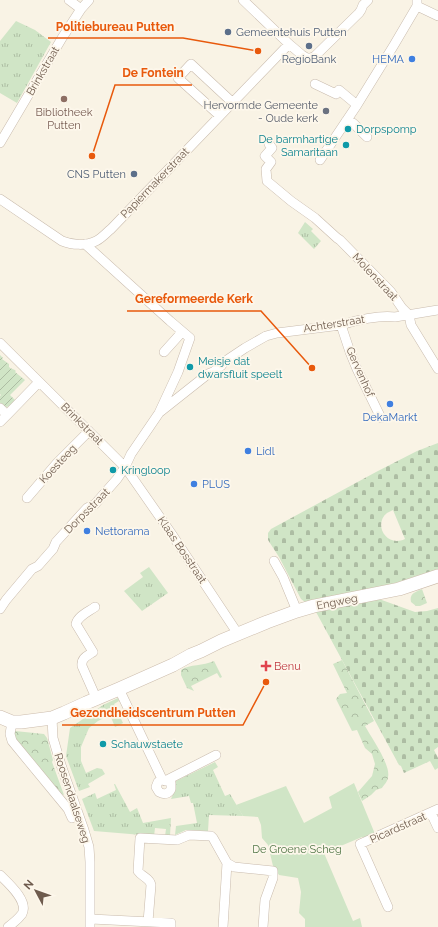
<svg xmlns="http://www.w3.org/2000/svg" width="438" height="927" viewBox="0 0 438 927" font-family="Raleway,sans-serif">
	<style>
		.grass { fill: url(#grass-tufts) }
		.forest { fill: url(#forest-crowns) }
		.cemetery { fill: url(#cemetery-stones); fill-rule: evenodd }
		.park { fill: #d0e5c6 }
		.garden { fill: url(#garden-furrows) }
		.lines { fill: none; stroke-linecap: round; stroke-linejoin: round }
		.street-casing { stroke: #c9bbad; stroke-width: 10 }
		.secondary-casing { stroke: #ccbcac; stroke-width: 14 }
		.street { stroke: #fff; stroke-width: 9 }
		.secondary { stroke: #fff; stroke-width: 13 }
		.service-dot { fill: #5c6f8a; stroke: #fdf7eb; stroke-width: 1.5 }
		.shop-dot { fill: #3f7fe0; stroke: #fdf7eb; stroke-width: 1.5 }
		.education-dot { fill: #8d6e63; stroke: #fdf7eb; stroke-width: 1.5 }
		.worship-dot { fill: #6b7280; stroke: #fdf7eb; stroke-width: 1.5 }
		.culture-dot { fill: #0f9aa8; stroke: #fdf7eb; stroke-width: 1.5 }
		.health-dot { fill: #e0444e; stroke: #fdf7eb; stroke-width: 1.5 }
		.labels { text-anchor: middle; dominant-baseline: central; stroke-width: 3.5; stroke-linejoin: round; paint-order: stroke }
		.service-label { font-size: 11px; fill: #4e5e75; stroke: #fdf7eb; text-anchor: start }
		.shop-label { font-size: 11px; fill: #366cbe; stroke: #fdf7eb; text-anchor: start }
		.street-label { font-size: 11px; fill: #6f5c4e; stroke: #fdf7eb }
		.worship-label { font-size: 11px; fill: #5b616d; stroke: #fdf7eb; text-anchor: end }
		.education-label { font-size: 11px; fill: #785e54; stroke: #fdf7eb }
		.culture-label { font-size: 11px; fill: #0d838f; stroke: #fdf7eb; text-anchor: start }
		.health-label { font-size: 11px; fill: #be3a42; stroke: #fdf7eb; text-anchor: start }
		.park-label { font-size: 11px; fill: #54794a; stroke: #fdf7eb }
		.leader { fill: none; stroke: #e8590c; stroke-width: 1.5 }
		.callout-dot { fill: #e8590c; stroke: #fdf7eb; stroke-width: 1.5 }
		.callout-label { font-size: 12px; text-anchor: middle; font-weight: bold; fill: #e8590c; stroke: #fdf7eb; stroke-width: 3.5; stroke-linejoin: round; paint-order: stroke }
	</style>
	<defs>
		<pattern id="grass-tufts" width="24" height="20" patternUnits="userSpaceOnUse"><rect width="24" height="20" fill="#d0e5c6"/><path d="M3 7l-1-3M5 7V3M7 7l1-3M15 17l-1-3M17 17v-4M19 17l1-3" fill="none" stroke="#adbda3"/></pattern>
		<pattern id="forest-crowns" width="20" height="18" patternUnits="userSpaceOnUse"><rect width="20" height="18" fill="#d0e5c6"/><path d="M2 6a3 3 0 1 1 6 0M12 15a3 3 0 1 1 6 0" fill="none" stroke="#adbda3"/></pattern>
		<pattern id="cemetery-stones" width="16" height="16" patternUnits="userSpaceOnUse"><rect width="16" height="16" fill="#d0e5c6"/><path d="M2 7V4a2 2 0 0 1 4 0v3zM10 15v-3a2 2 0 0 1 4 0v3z" fill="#adbda3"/></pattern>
		<pattern id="garden-furrows" width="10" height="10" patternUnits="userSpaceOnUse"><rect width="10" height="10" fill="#d0e5c6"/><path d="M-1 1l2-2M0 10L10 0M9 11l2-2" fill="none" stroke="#adbda3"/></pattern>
	</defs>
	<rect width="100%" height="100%" fill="#f9f3e5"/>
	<path class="grass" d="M16,21L35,30L51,42L17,103L0,93V41Z
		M305,222L313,229L311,231L321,241L314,249L298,233Z
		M149,567L168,593L142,611L124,591L143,577L140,573Z
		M118,698L119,701L114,704L123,723L115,727L110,715L98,721L89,728L81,747V761L86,773L97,768L102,769L105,774L88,784L90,787L79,791L66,756L70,728L103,705Z
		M215,762L218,767L213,770L225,796L230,794L243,816L209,815L208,831L186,830L175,835L176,826L197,823L193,803H191L189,796L171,799L175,790L176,781Z
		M114,784H115L130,812L137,808L143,823L171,818L170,836H165L166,829L155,828L154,836L94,831L82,799L95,793L97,799L116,790Z"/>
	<path class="forest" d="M422,589L427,603L420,606H416L411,602C409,593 416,592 422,589Z
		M342,660L374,721L365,726C371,737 391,765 388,777C388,781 384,785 382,788L376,790L371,795L362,801L358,792L372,776L375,764L372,754L365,748L357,730L352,731L336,699L340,694L347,693L333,664Z
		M214,661L222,677L220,678L217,673L191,686L194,691L187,688L181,675V670C190,664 203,666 214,661Z
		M15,731L44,734L47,738L53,760L52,762L64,795L57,792L15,742L13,733Z"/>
	<path class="cemetery" d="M438,443V569L383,587L305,602L301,599L279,557L268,540V533L271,529L376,472L417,451ZM393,510L405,539C386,548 373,524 387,513C389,512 391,511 393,510Z
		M379,599L415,612L427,611L438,608V747L434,750L438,758V768L435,770L430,761L404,773L401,766L399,765L316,612Z"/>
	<path class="park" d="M354,783L375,834L365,838L362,837L324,853L353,921L360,918L362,927H305V919L299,913L301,892L298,878L279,875L273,866L268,845L262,838L261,825L258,817L243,816L236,805L286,786L304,823L332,808L329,797Z"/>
	<path class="garden" d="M0,355L3,358L2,359L9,364V367C11,369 14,369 16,371L15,372L25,380L10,395L15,400C10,406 7,410 0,404V396L1,395L0,394Z"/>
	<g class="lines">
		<defs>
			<path id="street" d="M69,0L81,9
				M243,0L289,44L302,55L307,58H311L315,56L359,13L361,10L363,5L368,0
				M417,6L438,16
				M315,84L336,94L339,90L357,105
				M220,116L178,78L191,64L233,103
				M346,121L353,123L367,137
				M0,143L62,38L81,9L89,0
				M269,144L272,148L265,156L271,162L266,169L267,181L291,201L315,218L337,238L340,240L391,292L402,308L409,315L411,325L438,369
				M320,160L357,105L394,45L417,6V0
				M0,199L62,241C72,245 86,246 96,241C102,238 106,233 111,229L289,44
				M341,325L350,352L357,369L381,418
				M0,343L125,467L171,533L238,634
				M164,352L182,332
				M0,408L7,415L39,382
				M160,412L208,374L213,372L221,366L224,362L245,348L266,336L277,333L341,325C356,320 380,315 395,317L438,310
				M0,422L7,415
				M27,498L57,463L89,431
				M274,561L283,577L297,611
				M95,607C88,612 78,616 76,624L93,652C87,656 81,658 82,666L97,700
				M0,609L6,600L32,569L38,566L53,549L56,542L87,508L95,504L117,479L125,467L131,454L159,413L178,372L190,338L170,321L85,244
				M119,689L162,779L165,781L167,780L216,755
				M52,718L53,738L61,765L84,830L89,847L90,862V927
				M12,722L10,734L12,741L68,809L72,818
				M162,779L158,782L156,787L159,792C164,795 169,794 171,789V783L167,780
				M431,813L438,828
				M0,875C8,883 29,901 22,914C19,918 12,924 8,927
				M388,907L360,844L438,809
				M91,919L171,923V927
				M148,922L151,885C150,878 142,877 138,871L140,838L177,840L189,835L211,836L213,838L227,863L234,867L273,871V878L265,900L263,927
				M223,927L227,863"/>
			<path id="secondary" d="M0,717L12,722H21L52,718L64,713L86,703L119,689L173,665L191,655L201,651L221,641L267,622L297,611L314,606L399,589L438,576"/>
		</defs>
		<use href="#street" class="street-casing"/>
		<use href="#secondary" class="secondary-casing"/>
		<use href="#street" class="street"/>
		<use href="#secondary" class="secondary"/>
	</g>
	<g class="service-dot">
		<circle cx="228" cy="32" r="4"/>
		<circle cx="309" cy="46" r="4"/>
		<circle cx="134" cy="174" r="4"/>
	</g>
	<g class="shop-dot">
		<circle cx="412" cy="59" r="4"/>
		<circle cx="390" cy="404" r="4"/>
		<circle cx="248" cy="451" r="4"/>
		<circle cx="194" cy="484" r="4"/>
		<circle cx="87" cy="531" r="4"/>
	</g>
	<circle class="education-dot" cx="64" cy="99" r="4"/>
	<circle class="worship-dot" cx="326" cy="111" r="4"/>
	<g class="culture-dot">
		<circle cx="348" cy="129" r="4"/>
		<circle cx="346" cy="145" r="4"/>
		<circle cx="190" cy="367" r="4"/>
		<circle cx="113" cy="470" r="4"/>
		<circle cx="103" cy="744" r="4"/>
	</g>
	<path class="health-dot" d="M264 660h4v4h4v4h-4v4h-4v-4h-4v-4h4z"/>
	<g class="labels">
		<g class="service-label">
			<text x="236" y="32">Gemeentehuis Putten</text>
			<text x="309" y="59" text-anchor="middle">RegioBank</text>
			<text x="126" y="174" text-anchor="end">CNS Putten</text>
		</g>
		<g class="shop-label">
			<text x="404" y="59" text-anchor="end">HEMA</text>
			<text x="390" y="417" text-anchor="middle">DekaMarkt</text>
			<text x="256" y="451">Lidl</text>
			<text x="202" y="484">PLUS</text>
			<text x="95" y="531">Nettorama</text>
		</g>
		<g class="street-label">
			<text transform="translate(43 71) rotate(-60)">Brinkstraat</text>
			<text transform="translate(155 183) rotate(-46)">Papiermakerstraat</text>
			<text transform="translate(375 277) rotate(47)">Molenstraat</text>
			<text transform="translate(334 324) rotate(-9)">Achterstraat</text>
			<text transform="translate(360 372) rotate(66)">Gervenhof</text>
			<text transform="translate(82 424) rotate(45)">Brinkstraat</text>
			<text transform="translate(58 464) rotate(-47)">Koesteeg</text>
			<text transform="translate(87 511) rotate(-45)">Dorpsstraat</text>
			<text transform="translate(182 550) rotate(56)">Klaas Bosstraat</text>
			<text transform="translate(337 602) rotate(-11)">Engweg</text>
			<text transform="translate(72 798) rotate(72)">Roosendaalseweg</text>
			<text transform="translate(398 828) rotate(-24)">Picardstraat</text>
		</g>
		<g class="worship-label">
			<text x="318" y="105">Hervormde Gemeente<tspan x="318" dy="13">- Oude kerk</tspan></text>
		</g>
		<g class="education-label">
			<text x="64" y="112">Bibliotheek<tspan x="64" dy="13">Putten</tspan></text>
		</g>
		<g class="culture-label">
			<text x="356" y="129">Dorpspomp</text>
			<text x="338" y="139" text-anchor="end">De barmhartige<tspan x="338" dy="13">Samaritaan</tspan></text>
			<text x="198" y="361">Meisje dat<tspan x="198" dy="13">dwarsfluit speelt</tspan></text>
			<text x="121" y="470">Kringloop</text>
			<text x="111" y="744">Schauwstaete</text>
		</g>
		<g class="health-label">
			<text x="274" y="666">Benu</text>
		</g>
		<g class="park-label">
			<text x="297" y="849">De Groene Scheg</text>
		</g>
	</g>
	<path class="leader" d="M258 51L183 38H48M92 156L115 85H192M312 368L261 311H127M266 682L243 725H62"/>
	<g class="callout-dot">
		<circle cx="258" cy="51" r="4"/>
		<circle cx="92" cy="156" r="4"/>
		<circle cx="312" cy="368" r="4"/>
		<circle cx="266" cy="682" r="4"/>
	</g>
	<g class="callout-label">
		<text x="115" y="31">Politiebureau Putten</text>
		<text x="153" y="77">De Fontein</text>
		<text x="194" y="303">Gereformeerde Kerk</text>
		<text x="153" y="717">Gezondheidscentrum Putten</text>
	</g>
	<g transform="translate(36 891) rotate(311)" stroke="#fdf7eb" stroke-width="3" paint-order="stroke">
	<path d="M0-3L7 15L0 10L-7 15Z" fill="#6f5c4e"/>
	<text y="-6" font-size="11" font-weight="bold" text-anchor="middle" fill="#6f5c4e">N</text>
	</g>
</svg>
